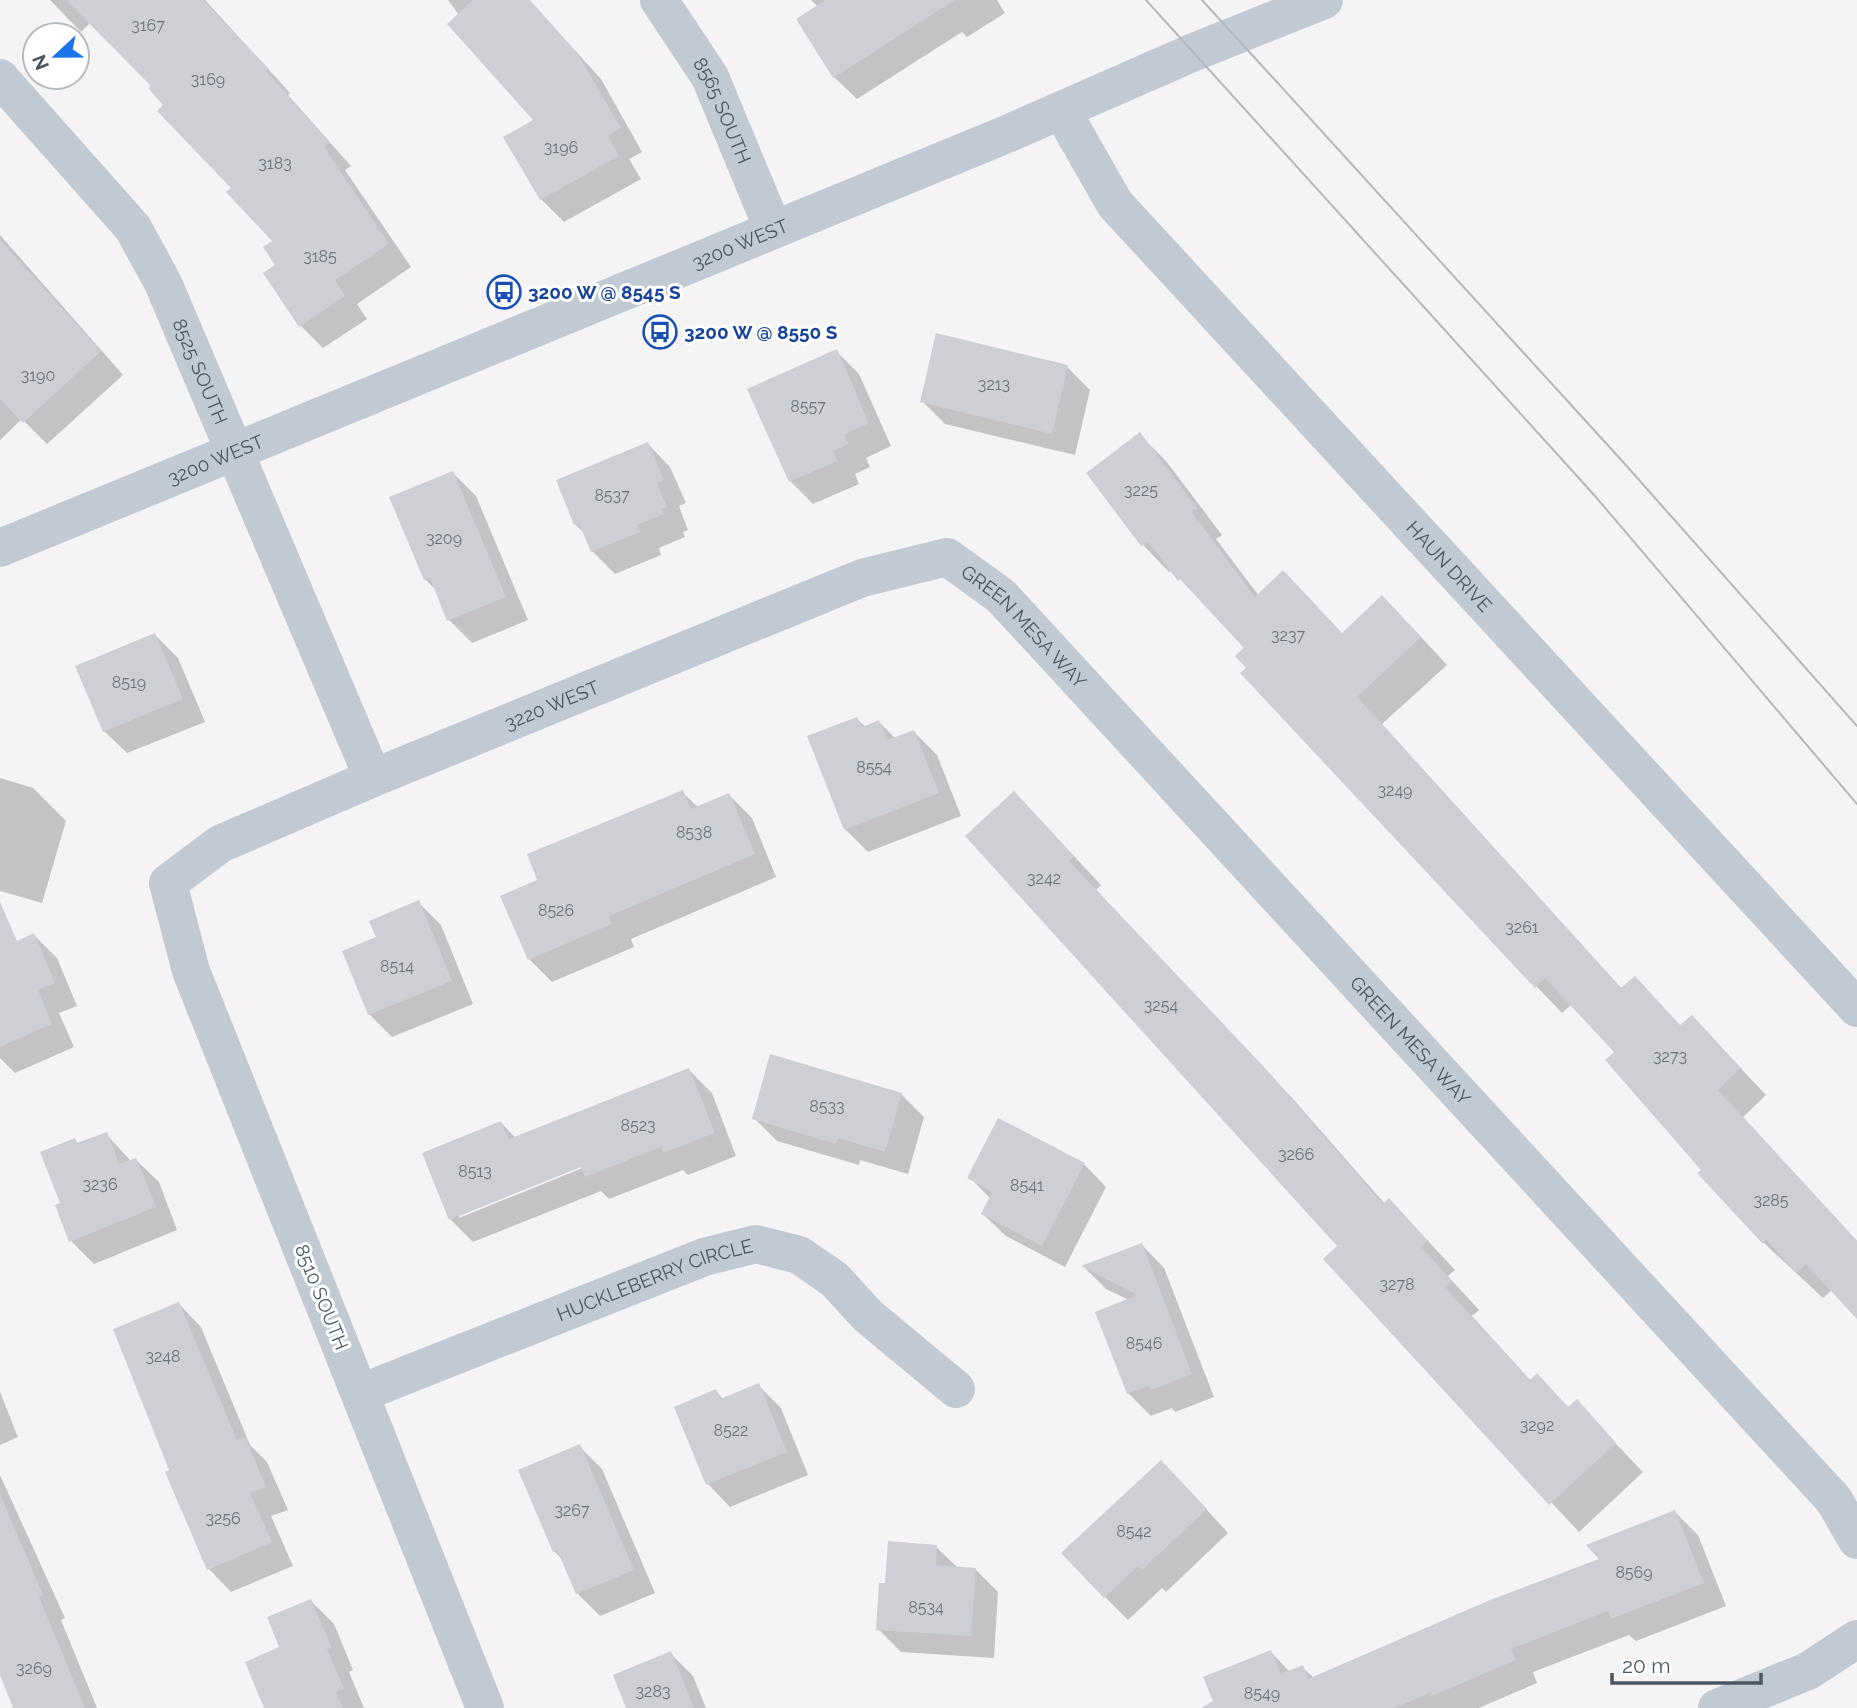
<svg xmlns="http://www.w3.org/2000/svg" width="1857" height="1708" viewBox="0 0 1857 1708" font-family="Raleway,sans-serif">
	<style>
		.shadow { fill: #0003; fill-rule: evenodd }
		.building { fill: #cdcfd5 }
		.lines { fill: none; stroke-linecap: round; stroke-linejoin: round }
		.minor { stroke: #c1cad2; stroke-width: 38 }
		.tertiary { stroke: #c1cad2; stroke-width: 38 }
		.tram { stroke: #b5b8bd; stroke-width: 2 }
		.labels { text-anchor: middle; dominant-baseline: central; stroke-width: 6; stroke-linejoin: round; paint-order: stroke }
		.number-label { font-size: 16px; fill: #6b747e }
		.street-label { font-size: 19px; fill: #4a5661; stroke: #fff }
		.transit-label { font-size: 19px; font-weight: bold; fill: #164399; stroke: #fff; text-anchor: start }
	</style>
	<rect width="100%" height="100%" fill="#f5f3f3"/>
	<path class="shadow" d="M50,0H205L290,93L288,95L351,166L345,170L411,267L357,304L367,319L323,348L301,326L278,266L275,242L153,86L91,22L81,32Z
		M448,0H529L601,79L642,152L629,159L641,179L564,222L541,199L536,121Z
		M811,0H997L1005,13L967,37L962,32L857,99L834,77L818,7Z
		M0,235L123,375L47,444L22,419L0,440Z
		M836,351L859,374L891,446L866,458L870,467L855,474L859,484L813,504L790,481Z
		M1067,367L1090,390L1075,455L945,424L922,401Z
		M1139,434L1166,461L1222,535L1216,539L1259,596L1343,635L1409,624L1447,665L1382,724L1622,989L1682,1027L1692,1017L1766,1095L1743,1117L1857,1241V1316L1832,1290L1823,1298L1764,1243L1700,1173L1703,1170L1616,1052L1572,1004L1562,1013L1536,986L1249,668L1247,648L1172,570L1169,572L1143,545L1088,473Z
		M648,444L670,467L686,503L679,506L688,530L683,532L685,537L659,548L661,555L615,574L592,551L586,535L575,524Z
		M453,473L476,496L528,620L472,643L449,620L437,591L425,579Z
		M155,635L178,658L205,722L127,753L104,731Z
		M857,719L866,727L879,722L896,739L914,732L937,755L961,816L868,852L845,829Z
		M0,778L33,788L66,821L42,903L0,891Z
		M682,792L699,808L729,795L752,818L776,877L631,939L634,947L552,982L529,959L539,881Z
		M1042,822L1101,885L1096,890L1293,1099L1385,1204L1417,1229L1455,1270L1448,1276L1479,1310L1472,1316L1531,1381L1537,1375L1569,1408L1576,1402L1643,1472L1579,1532L1325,1259L1340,1246L968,836Z
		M418,902L441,925L473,1004L392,1037L369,1014L379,938Z
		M34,935L57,958L77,1006L59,1013L74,1047L15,1073L0,1058V950Z
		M689,1070L712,1093L736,1156L688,1175L683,1170L609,1199L601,1191L473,1242L450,1219L501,1123L516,1138ZM589,1162L590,1165L459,1218V1214Z
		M901,1094L924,1117L908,1174L860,1160L859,1165L777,1141L754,1118Z
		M106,1134L131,1161L136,1160L159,1182L177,1230L94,1264L71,1241L62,1204L75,1140L79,1145Z
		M1084,1164L1106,1187L1065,1267L1006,1236L983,1214L991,1199L970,1178Z
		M1142,1245L1164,1268L1214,1397L1175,1412L1172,1408L1151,1416L1128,1393L1129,1300L1106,1289L1084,1267Z
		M179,1304L201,1327L250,1445L267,1462L288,1510L271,1516L293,1566L231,1592L209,1569L172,1471Z
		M758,1385L781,1408L808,1475L730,1507L708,1484L677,1408L716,1391L723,1399Z
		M0,1392L18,1437L0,1445Z
		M579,1446L602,1469L655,1593L600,1616L577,1593L563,1560L554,1551Z
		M0,1475L65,1618L61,1620L97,1708H15L0,1671Z
		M1184,1485L1228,1533L1166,1592L1162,1588L1128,1620L1105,1597Z
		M1675,1512L1698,1535L1726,1606L1636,1641L1629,1635L1533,1672L1537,1683L1479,1708H1217L1271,1652L1290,1672L1302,1667L1314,1678L1602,1560Z
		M936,1547L958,1568L975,1569L998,1592L994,1658L901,1652L878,1629L887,1585Z
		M311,1601L334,1624L353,1670L349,1672L364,1708H266L281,1648Z
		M670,1653L693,1676L706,1708H628Z"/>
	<path class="building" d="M66,0H203L269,69L266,71L329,142L324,147L389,244L335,280L345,296L299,327L263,273L275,265L263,247L272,241L226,192L231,188L157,111L163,105L148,88L151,86Z
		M473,0H530L578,54L621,128L608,136L619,156L540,200L503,137L533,120L447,24Z
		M826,0H955L833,78L796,19Z
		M0,240L101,351L23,423L0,399Z
		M936,333L1068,365L1052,434L920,402Z
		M837,349L869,423L844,435L849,444L833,451L837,461L789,482L747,389Z
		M1140,432L1197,508L1191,511L1255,597L1283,570L1342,633L1382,595L1421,637L1357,697L1621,988L1635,976L1680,1025L1692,1015L1741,1068L1718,1090L1857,1241V1319L1806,1264L1796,1273L1766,1239L1763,1244L1697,1173L1701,1170L1605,1060L1614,1052L1545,978L1535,988L1240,673L1246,668L1235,656L1244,648L1180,579L1178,581L1148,542L1141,546L1086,473Z
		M648,442L664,480L657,483L667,507L661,509L664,514L637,525L640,532L591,552L579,523L574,525L556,480Z
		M453,471L506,597L447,621L430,578L424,580L389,497Z
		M155,633L183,699L103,732L75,666Z
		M857,717L862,727L879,720L887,740L914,730L939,793L844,830L807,736Z
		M683,790L691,809L729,793L755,854L609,916L612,924L528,960L500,896L537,880L527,854Z
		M1014,791L1074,856L1069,861L1265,1068L1383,1204L1389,1198L1428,1241L1421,1247L1452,1281L1445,1287L1494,1341L1530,1380L1537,1373L1568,1407L1577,1399L1616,1443L1549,1505L1323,1259L1337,1246L965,836Z
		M419,900L452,981L368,1015L342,951L376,937L369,921Z
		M0,902L17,941L34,933L55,983L38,990L52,1024L0,1047Z
		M770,1054L902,1093L885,1152L838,1138L836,1144L752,1119Z
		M689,1068L715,1133L663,1153L661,1147L585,1177L581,1167L449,1220L422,1153L501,1121L509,1139Z
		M998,1118L1085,1163L1042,1246L981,1214L992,1192L967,1178Z
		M107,1132L119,1164L136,1158L156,1207L69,1242L55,1205L60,1203L40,1152L75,1138L77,1143Z
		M1142,1243L1192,1374L1151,1390L1149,1386L1127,1394L1095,1312L1137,1295L1081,1266Z
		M179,1302L237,1440L245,1437L266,1487L250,1493L272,1542L207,1570L165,1472L169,1470L113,1329Z
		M759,1383L787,1452L706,1485L674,1407L716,1389L720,1399Z
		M580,1444L634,1570L576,1594L557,1550L553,1552L518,1470Z
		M1161,1460L1207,1509L1142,1570L1138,1566L1104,1598L1061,1553Z
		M0,1494L43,1595L39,1597L85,1708H13L0,1675Z
		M1675,1510L1704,1583L1611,1619L1608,1611L1511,1649L1516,1660L1432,1696L1431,1692L1395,1708H1201L1213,1701L1203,1677L1271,1650L1281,1674L1303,1665L1308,1679L1490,1600L1599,1559L1586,1545Z
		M888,1541L937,1545L936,1565L976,1568L971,1636L876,1630L879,1583H885Z
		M311,1599L332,1648L327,1649L344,1689L336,1692L343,1708H264L245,1662L279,1647L267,1617Z
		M671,1651L694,1708H626L613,1675Z"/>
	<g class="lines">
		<g class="minor">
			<path id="s1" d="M659,0L710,77L773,229"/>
			<path id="s2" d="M0,78L133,228L163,283L373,778"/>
			<path id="s3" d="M361,1393L704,1257L756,1244L799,1255L834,1279L868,1316L956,1389"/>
			<path id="s4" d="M485,1708L191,971L168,883L220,844L373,778L862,578L947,557L1001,596L1834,1500L1857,1540"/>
			<path d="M1717,1708L1808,1671L1857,1639"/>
		</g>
		<g class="tertiary">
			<path id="s5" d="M1062,111L1115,204L1857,1008"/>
			<path id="s6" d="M0,548L1007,134L1194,52L1324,0"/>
		</g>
		<path class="tram" d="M1146,0L1595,496L1857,804
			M1202,0L1624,463L1857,726"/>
	</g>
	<defs>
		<symbol id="bus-ring" viewBox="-11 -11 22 22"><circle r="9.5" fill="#fff" stroke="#1a4fb4" stroke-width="1.5"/><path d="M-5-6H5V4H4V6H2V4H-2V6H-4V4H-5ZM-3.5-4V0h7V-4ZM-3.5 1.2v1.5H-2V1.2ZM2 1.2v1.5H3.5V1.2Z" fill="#1a4fb4"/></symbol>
	</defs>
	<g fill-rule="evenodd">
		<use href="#bus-ring" x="485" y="273" width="38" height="38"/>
		<use href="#bus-ring" x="641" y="313" width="38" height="38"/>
	</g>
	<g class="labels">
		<g class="number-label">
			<text x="148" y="25">3167</text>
			<text x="208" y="79">3169</text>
			<text x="561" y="147">3196</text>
			<text x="275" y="163">3183</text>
			<text x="320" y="256">3185</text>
			<text x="38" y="375">3190</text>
			<text x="994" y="384">3213</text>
			<text x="808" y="406">8557</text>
			<text x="1141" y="490">3225</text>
			<text x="612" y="495">8537</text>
			<text x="444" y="538">3209</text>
			<text x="1288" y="635">3237</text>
			<text x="129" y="682">8519</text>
			<text x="874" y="767">8554</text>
			<text x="1395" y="790">3249</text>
			<text x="694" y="832">8538</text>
			<text x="1044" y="878">3242</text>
			<text x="556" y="910">8526</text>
			<text x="1522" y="927">3261</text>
			<text x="397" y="966">8514</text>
			<text x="1161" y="1005">3254</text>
			<text x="1670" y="1056">3273</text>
			<text x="827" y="1106">8533</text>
			<text x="638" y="1125">8523</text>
			<text x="1296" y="1154">3266</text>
			<text x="475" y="1171">8513</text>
			<text x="100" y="1184">3236</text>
			<text x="1027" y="1185">8541</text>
			<text x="1771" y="1200">3285</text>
			<text x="1397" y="1284">3278</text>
			<text x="1144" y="1343">8546</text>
			<text x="163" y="1356">3248</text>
			<text x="1537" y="1425">3292</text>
			<text x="731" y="1430">8522</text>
			<text x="572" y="1510">3267</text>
			<text x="223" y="1518">3256</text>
			<text x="1134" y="1531">8542</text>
			<text x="1634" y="1572">8569</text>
			<text x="926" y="1607">8534</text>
			<text x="34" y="1668">3269</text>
			<text x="653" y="1691">3283</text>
			<text x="1262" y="1693">8549</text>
		</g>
		<g class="street-label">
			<text stroke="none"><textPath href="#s1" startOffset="128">8565 SOUTH</textPath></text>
			<text stroke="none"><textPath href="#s6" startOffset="800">3200 WEST</textPath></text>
			<text stroke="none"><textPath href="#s2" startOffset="359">8525 SOUTH</textPath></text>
			<text stroke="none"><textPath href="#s6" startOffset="233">3200 WEST</textPath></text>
			<text stroke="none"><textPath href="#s5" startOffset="600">HAUN DRIVE</textPath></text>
			<text stroke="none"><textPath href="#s4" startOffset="1836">GREEN MESA WAY</textPath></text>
			<text stroke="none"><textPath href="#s4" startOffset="1309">3220 WEST</textPath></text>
			<text stroke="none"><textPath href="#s4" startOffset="2403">GREEN MESA WAY</textPath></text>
			<text stroke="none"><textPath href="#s3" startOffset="315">HUCKLEBERRY CIRCLE</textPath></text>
			<text transform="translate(322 1297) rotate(68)">8510 SOUTH</text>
		</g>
		<g class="transit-label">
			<text x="528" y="292">3200 W @ 8545 S</text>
			<text x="684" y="332">3200 W @ 8550 S</text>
		</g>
	</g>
	<g transform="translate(56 56) rotate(248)"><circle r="33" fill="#ffffff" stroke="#b7bbc0" stroke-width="2"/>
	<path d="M0-5L12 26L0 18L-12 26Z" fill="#1a73e8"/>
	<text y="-10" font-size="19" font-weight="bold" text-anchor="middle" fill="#4a5661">N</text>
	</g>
	<path d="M1612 1673v10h149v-10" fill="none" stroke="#4a5661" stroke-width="3.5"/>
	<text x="1622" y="1673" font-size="21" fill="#4a5661" stroke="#ffffff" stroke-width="5" paint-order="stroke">20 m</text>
</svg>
